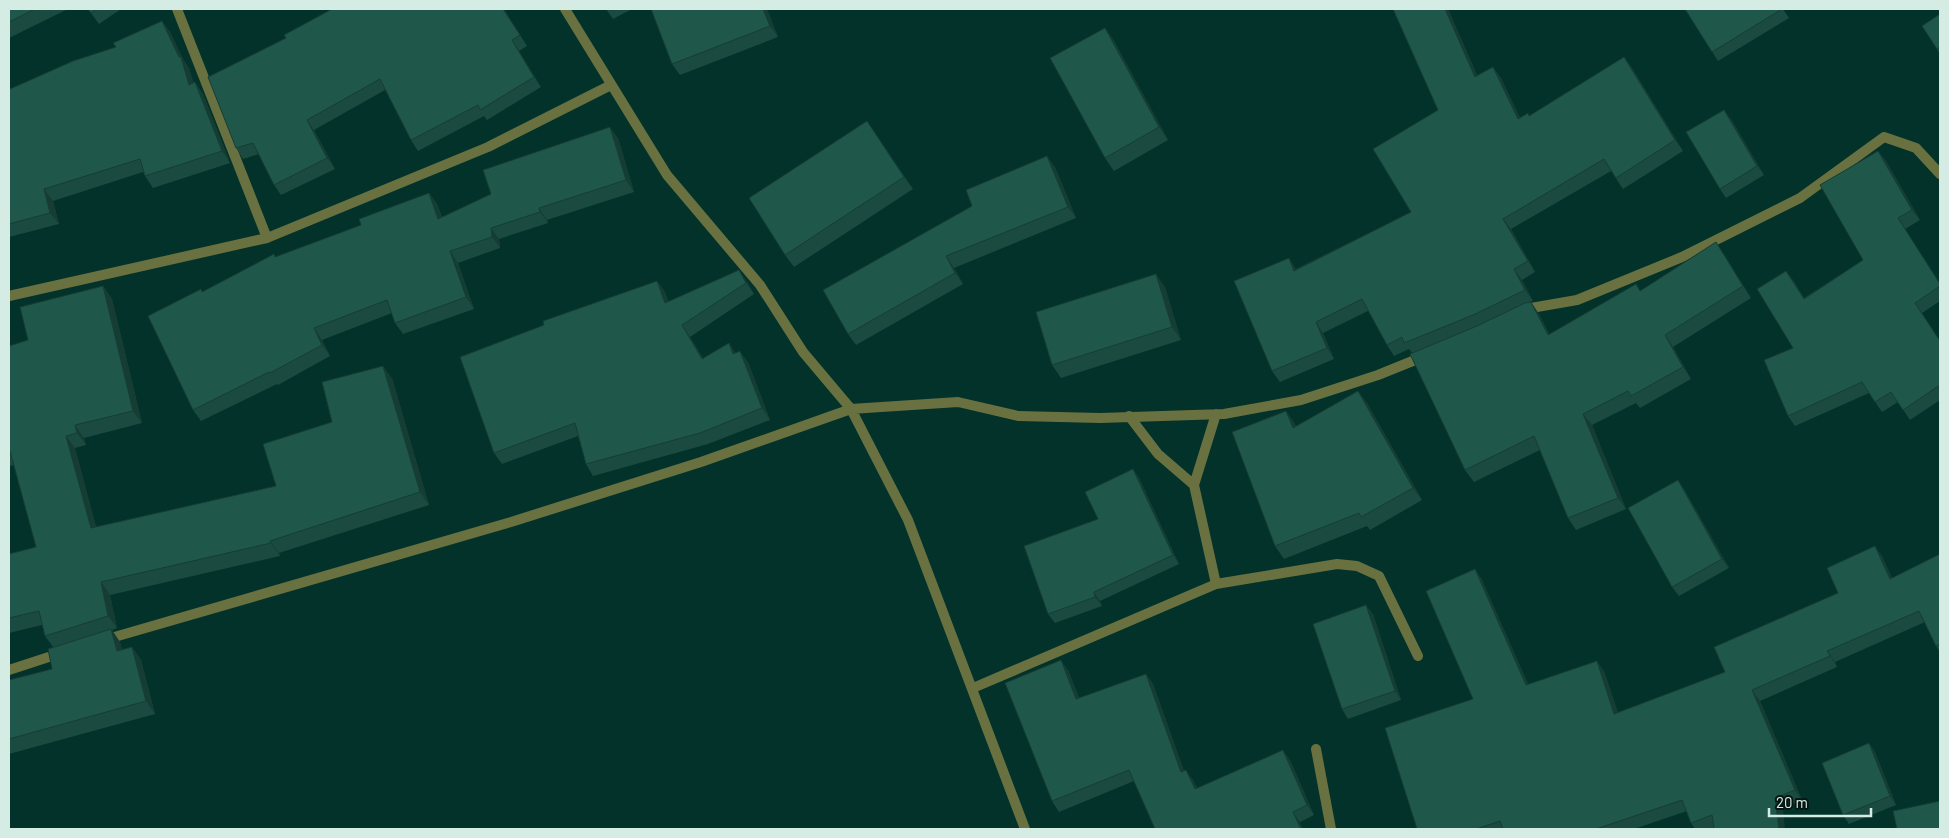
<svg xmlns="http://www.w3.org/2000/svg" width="1949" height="838" viewBox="0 0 1949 838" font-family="Barlow,sans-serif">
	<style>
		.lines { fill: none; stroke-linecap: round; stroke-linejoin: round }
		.street { stroke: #697141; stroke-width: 10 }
		.wall { fill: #1b4b40 }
		.shaded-wall { fill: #163d34 }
		.building { fill: #1f574a; stroke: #163d34 }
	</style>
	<rect width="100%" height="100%" fill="#023229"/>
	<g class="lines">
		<path class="street" d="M177,9L267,238
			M565,9L667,175L760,285L803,352L851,409L908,520L1025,829
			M9,296L267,238L488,147L611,85
			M1523,312L1531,308L1577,300L1682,257L1800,198L1884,137L1916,148L1940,174
			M1129,416L1158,454L1194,485L1216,584
			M1194,485L1216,414
			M104,640L511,522L701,462L851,409L958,402L1018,416L1100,418L1224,414L1301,400L1378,375L1425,356
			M9,670L61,653
			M973,688L1216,584L1337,564L1357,566L1379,576L1418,656
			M1316,749L1331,829"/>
	</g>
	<path class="wall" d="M9,9H68L9,38Z
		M88,9H121L99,24Z
		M504,9L527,46L519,51L541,87L487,120L484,116L418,151L411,140L385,90L314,130L335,169L281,195L274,185L259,154L243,159L236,148L286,38Z
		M606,9H632L613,19Z
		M767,9L778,37L680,75L672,64Z
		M1393,9H1448L1477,75L1493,67L1501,78L1520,118L1529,116L1624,57L1632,68L1683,151L1623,189L1611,171L1511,229L1535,272L1522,280L1533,301L1530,302L1539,314L1549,334L1641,290L1724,254L1751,298L1673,347L1691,379L1640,408L1636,403L1592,425L1626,509L1576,530L1568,518L1540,450L1474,482L1465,470L1412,353L1409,349L1394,356L1387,345L1368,311L1323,333L1334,359L1280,382L1272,371L1296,269L1411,212L1438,110Z
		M1685,9H1783L1789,18L1718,61Z
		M1940,14V54L1922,26Z
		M162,21L170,32L183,59L189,68L193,83L195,82L203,94L230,163L153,188L145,176L143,172L53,201L59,224L9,237V86L10,89L116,47Z
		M1105,28L1114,41L1168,140L1114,171L1105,158Z
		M1731,119L1764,175L1726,198L1720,189Z
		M867,121L913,189L794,267L785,255Z
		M618,138L634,192L547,220L548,223L499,239L500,248L458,263L474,309L403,334L395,323L392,313L322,340L330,356L278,385L277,384L201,421L193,410L201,289L203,292L276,257L361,225L429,193L437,204L442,217Z
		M1878,151L1886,161L1920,220L1905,229L1940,283V301L1922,313L1940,341V400L1910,420L1898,402L1882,412L1869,393L1795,426L1788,416L1793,348L1786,271L1804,298L1863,260Z
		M1055,167L1076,218L954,268L963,284L856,345L848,334Z
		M657,281L665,292L668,301L747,282L754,294L690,337L703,358L729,343L735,353L748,362L770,420L708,444L593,476L586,464L578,436L502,464L494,453L544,325Z
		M103,286L112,299L142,423L84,438L86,445L75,448L96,527L276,486L332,422L392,378L429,505L279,553L280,556L110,595L117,628L112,630L120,642L122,650L132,647L141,660L155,714L9,754V680L52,669L53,647L45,636L42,625L9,633V554L36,547L14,465L9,466V346L28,340Z
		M1165,287L1181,340L1061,378L1052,365Z
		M1358,391L1367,403L1422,500L1370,530L1367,526L1284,559L1275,546L1286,411L1296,426Z
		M1133,469L1139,478L1179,564L1100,601L1102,606L1055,623L1048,614L1098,519Z
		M1684,489L1729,568L1679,596L1672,587Z
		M1940,554V652L1936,646L1925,622L1835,662L1837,667L1760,701L1802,800L1783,809L1710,829H1695L1691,823L1687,811L1634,829H1417L1473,699L1475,569L1482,580L1528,684L1604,671L1618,713L1725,672L1838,593L1882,556L1892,578Z
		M1373,614L1401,700L1348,719L1342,709Z
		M1068,670L1079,698L1146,674L1153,684L1184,771L1193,780L1197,788L1290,760L1314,815L1300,822L1134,781L1059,812L1052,801Z
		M1869,743L1875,752L1896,805L1849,824L1843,815Z"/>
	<path class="shaded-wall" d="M503,9H504L527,46L520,35Z
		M763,9H767L778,37L770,26Z
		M1445,9H1448L1482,87L1475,77Z
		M162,21L170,32L183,59L189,68L198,96L189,85L179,57Z
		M1105,28L1114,41L1168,140L1159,127Z
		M512,40L519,51L541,87L534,77Z
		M1624,57L1632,68L1683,151L1675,140Z
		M1493,67L1501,78L1526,130L1518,119Z
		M195,82L203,94L230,163L222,151Z
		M1724,110L1731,119L1764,175L1757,166Z
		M307,120L314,130L335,169L327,158Z
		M867,121L876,134L913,189L904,177Z
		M610,127L618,138L634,192L626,180Z
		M1878,151L1886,161L1920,220L1912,210Z
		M1047,156L1055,167L1076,218L1068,207Z
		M44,189L53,201L59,224L50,213Z
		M429,193L437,204L446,230L438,219Z
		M539,208L547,220L548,223L540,212Z
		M1503,219L1511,229L1535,272L1528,261Z
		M491,228L499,239L500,248L492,237Z
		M1716,242L1724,254L1751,298L1743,286Z
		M450,251L458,263L474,309L466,297Z
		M946,256L954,268L963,284L955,273Z
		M1289,258L1296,269L1302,282L1294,271Z
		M1514,269L1522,280L1533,301L1525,290Z
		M739,270L747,282L754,294L746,283Z
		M1786,271L1794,281L1811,309L1804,299Z
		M1156,274L1165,287L1181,340L1172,327Z
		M657,281L665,292L672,314L665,303Z
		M103,286L112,299L142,423L133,411Z
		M1531,302L1539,314L1556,347L1548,335Z
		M1316,322L1323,333L1334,359L1327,348Z
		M682,325L690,337L710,370L702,359Z
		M314,328L322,340L330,356L322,345Z
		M1665,335L1673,347L1691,379L1683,367Z
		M729,343L737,355L733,354Z
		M740,351L748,362L770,420L762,408Z
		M383,366L392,378L429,505L420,492Z
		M1358,391L1367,403L1422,500L1413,488Z
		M1286,411L1295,424L1302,441L1293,428Z
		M1583,414L1592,425L1626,509L1618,498Z
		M75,425L84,438L86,445L77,433Z
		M66,436L75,448L100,541L91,528Z
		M1133,469L1139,478L1179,564L1173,555Z
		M1678,480L1684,489L1729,568L1722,559Z
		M270,541L279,553L280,556L271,543Z
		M1875,546L1882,556L1897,589L1890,579Z
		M1475,569L1482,580L1533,695L1526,685Z
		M101,582L110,595L117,628L108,616Z
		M1094,592L1100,601L1102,606L1095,597Z
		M1366,605L1373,614L1401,700L1395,691Z
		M111,629L120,642L126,664L117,651Z
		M132,647L141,660L155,714L146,701Z
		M1827,651L1835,662L1837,667L1830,656Z
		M1061,660L1068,670L1083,710L1076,699Z
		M1597,661L1604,671L1622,725L1614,714Z
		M1146,674L1153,684L1188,783L1181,772Z
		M1752,690L1760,701L1802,800L1795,790Z
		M1869,743L1875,752L1896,805L1890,796Z
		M1283,750L1290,760L1314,815L1307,805Z
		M1186,770L1193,780L1202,799L1195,789Z
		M1775,798L1783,809L1785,829H1779Z
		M1293,812L1300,822L1303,829H1301Z"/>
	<path class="building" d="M9,9H35L9,22Z
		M88,9H96L91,13Z
		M332,9H503L520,35L512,40L534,77L480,110L478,105L411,140L380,79L307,120L327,158L274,185L253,143L236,148L208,77L286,38L284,35Z
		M651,9H763L770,26L672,64Z
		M1393,9H1445L1475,77L1493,67L1518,119L1528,113L1529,116L1624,57L1675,140L1616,178L1604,159L1503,219L1528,261L1514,269L1525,290L1473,315L1404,343L1402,337L1387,345L1362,299L1316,322L1327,348L1272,371L1234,281L1289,258L1294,271L1411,212L1373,149L1438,110Z
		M1685,9H1782L1712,52Z
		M1940,14V47L1937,49L1922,26Z
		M162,21L179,57H181L189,85L195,82L222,151L145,176L140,159L44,189L50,213L9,224V87L10,89L73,61L116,47L113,43Z
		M1105,28L1159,127L1105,158L1050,58Z
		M1724,110L1757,166L1720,189L1686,132Z
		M867,121L904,177L785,255L749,198Z
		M610,127L626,180L539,208L540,212L491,228L492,237L450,251L466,297L395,323L387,300L314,328L322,345L270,373L269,372L193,410L148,316L201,289L202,292L274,254L275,257L361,225L359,219L429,193L438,219L491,194L483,170Z
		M1878,151L1912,210L1898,218L1940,284V286L1915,303L1940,341V385L1903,410L1891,392L1875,402L1862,382L1788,416L1764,360L1793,348L1757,289L1786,271L1804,299L1863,260L1820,185Z
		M1047,156L1068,207L946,256L955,273L848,334L823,290L972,206L966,190Z
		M1716,242L1743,286L1665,335L1683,367L1631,396L1628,391L1583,414L1618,498L1568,518L1534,436L1465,470L1410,354L1477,326L1525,303L1531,302L1548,335L1636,284L1640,291Z
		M739,270L746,283L682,325L702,359L729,343L733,354L740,351L762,408L700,433L586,464L575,423L494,453L460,357L544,325L543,321L657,281L665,303Z
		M1156,274L1172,327L1052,365L1036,312Z
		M103,286L133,411L75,425L77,433L66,436L91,528L276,486L263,444L332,422L322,382L383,366L420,492L270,541L271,543L101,582L108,616L45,636L39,611L9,618V554L36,547L10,451H9V346L28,340L20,307Z
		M1358,391L1413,488L1361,517L1359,513L1275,546L1232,432L1286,411L1293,428Z
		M1133,469L1173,555L1094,592L1095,597L1048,614L1024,546L1098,519L1085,492Z
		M1678,480L1722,559L1672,587L1628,508Z
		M1875,546L1890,579L1940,554V644L1936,646L1919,611L1827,651L1830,656L1752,690L1795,790L1775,798L1779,829H1714L1712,815L1691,823L1682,800L1596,829H1503L1500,821L1476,829H1417L1385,728L1473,699L1426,591L1475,569L1526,685L1597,661L1614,714L1725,672L1714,647L1838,593L1827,568Z
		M1366,605L1395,691L1342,709L1313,624Z
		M111,629L117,651L132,647L146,701L9,739V680L52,669L48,649Z
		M1061,660L1076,699L1146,674L1181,772L1186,770L1195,789L1283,750L1307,805L1293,812L1301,829H1155L1129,770L1052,801L1005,683Z
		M1869,743L1890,796L1843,815L1822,763Z
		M1940,801V829H1897L1893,811Z"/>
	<rect width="1949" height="838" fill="none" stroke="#d5ece5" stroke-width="20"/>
	<path d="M1769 808v8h102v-8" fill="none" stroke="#d5ece5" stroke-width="2.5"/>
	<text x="1776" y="808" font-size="15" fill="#d5ece5" stroke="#051612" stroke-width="4" paint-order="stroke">20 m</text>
</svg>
